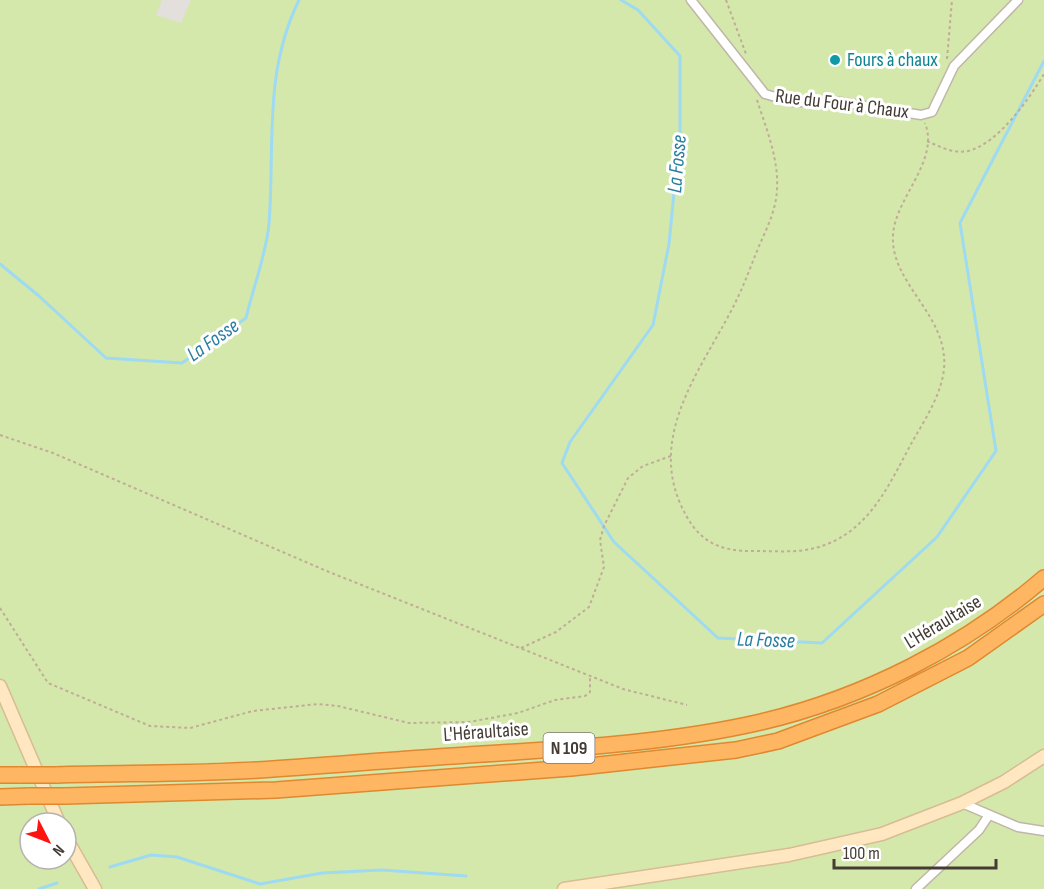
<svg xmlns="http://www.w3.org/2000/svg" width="1044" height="889" viewBox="0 0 1044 889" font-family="'Sofia Sans Condensed',sans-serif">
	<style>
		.green { fill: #d4e8ab; fill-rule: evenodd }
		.parking { fill: #e3dfdc }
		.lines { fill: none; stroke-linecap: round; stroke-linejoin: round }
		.stream { stroke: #9edaf1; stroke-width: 3 }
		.street-casing { stroke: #c1b5a9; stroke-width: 11 }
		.secondary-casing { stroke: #d7bc94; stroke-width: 15 }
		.highway-casing { stroke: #e08830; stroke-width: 18 }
		.path { stroke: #c0ac97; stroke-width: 2; stroke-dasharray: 3 3; stroke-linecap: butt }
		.street { stroke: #fff; stroke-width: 8 }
		.secondary { stroke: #ffe8c1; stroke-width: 12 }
		.highway { stroke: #ffb662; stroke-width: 15 }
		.highway-bridge-casing { stroke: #e08830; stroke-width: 18; stroke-linecap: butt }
		.highway-bridge { stroke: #ffb662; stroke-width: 15 }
		.culture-dot { fill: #0f9aa8; stroke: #fff; stroke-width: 2 }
		.labels { text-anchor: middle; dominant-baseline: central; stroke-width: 6; stroke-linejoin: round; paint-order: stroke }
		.shield { fill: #fff; stroke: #7c7671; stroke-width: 1.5 }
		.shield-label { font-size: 18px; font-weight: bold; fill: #443c34 }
		.culture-label { font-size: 20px; fill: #0d838f; stroke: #fff; text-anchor: start }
		.street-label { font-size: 20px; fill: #443c34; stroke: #fff }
		.water-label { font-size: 21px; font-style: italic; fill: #297fa1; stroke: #fff }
	</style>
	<rect width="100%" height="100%" fill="#f2ece4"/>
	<path class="green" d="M0,0H1044V889H0ZM30,823H66V859H30Z"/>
	<path class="parking" d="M162,0H191L181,23L156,15Z"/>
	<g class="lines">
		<path class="stream" d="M621,0L638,10L680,56V131L669,244L653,325L570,442L562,463L614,542L718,638L822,643L937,537L996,451L960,223L1044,61
			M0,264L39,296L106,358L182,363L246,318C253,288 266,255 269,224C275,147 263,73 299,0
			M110,867L151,855L177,857L260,884L322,873L382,870L466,876
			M39,889L57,883"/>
		<defs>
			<path id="street" d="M691,0L765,94L793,102H840L921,115L932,112L954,66L1018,0
				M962,803L1018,827L1044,831
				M916,889L979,830L989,815"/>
			<path id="secondary" d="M0,686L59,823
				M66,838L95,889
				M564,889L789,855L882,834L962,803L1004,782L1044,756"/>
			<path id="highway" d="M0,775H20
				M56,775C123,773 191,774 258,770C323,766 388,760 453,756C556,749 661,745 761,722C863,698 964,647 1044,578
				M65,796L276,790L571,768L736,750L778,741L878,704L968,658L1044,604
				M0,797L29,796"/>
		</defs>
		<use href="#street" class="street-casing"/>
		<use href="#secondary" class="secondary-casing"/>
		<use href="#highway" class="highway-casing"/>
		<path class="path" d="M726,0L746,54
			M947,59L952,0
			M757,100C766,128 779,159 777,190C776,210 767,228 759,246C752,263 746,280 738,297C708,361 648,428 680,503C696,540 716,552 756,551C775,551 797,553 815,548C867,535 888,487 911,444C924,421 941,396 944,369C949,315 890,284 893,235C895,198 940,161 925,123
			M927,141C940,147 954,154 968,151C998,144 1029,99 1044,74
			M0,435L53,453L329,572L623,689L687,705
			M0,608L48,683L150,726L190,728L253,711L318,704L338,706L409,723L469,722L518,713L555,700L585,696L590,692V676
			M521,648L556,632L589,607L604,567L600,540L604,526L628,478L643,466L671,456"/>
		<use href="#street" class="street"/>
		<use href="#secondary" class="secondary"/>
		<use href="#highway" class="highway"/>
		<defs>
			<path id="highway-bridge" d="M20,775H56
				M29,796H65"/>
		</defs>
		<use href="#highway-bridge" class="highway-bridge-casing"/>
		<use href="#highway-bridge" class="highway-bridge"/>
	</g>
	<circle class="culture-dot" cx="835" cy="60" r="6"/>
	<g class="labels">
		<rect class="shield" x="543.5" y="733" width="51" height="30" rx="4.5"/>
		<g class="shield-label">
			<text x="569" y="748">N 109</text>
		</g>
		<g class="culture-label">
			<text x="847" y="60">Fours à chaux</text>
		</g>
		<g class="street-label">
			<text transform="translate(842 104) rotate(7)">Rue du Four à Chaux</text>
			<text transform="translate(943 622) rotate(-31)">L'Héraultaise</text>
			<text transform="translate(486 732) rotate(-4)">L'Héraultaise</text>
		</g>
		<g class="water-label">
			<text transform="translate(677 164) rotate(-85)">La Fosse</text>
			<text transform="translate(213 340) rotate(-35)">La Fosse</text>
			<text transform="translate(766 640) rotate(2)">La Fosse</text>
		</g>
	</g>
	<g transform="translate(48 841) rotate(132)"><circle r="28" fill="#ffffff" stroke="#b4b1ae" stroke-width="1.5"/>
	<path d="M0-4.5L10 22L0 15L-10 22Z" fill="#fe140f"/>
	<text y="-9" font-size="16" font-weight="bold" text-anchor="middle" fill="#443c34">N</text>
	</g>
	<path d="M834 859v9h162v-9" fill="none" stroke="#443c34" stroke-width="3"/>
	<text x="843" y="859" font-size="18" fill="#443c34" stroke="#ffffff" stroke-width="4.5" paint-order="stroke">100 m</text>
</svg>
